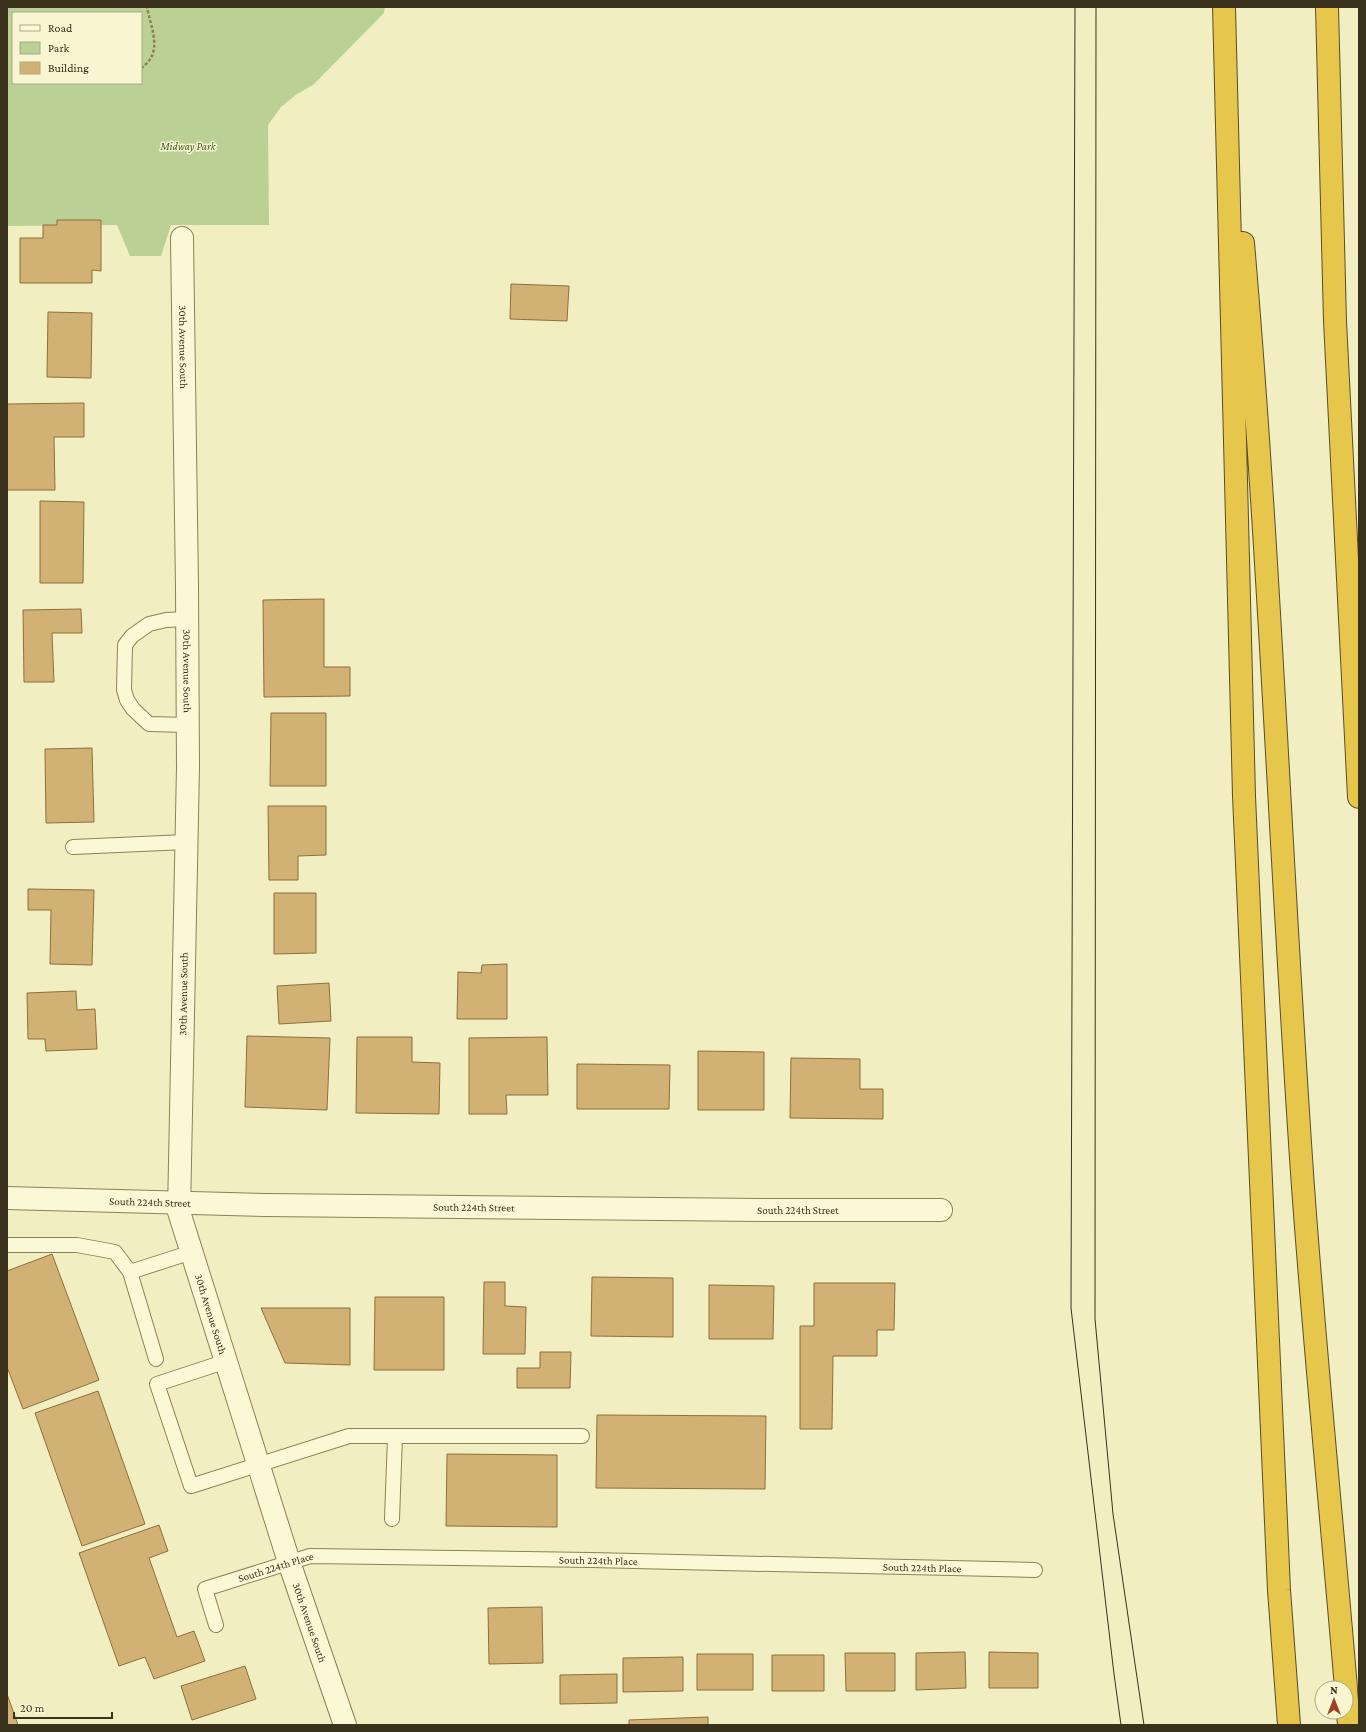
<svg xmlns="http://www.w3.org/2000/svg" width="1366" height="1732" viewBox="0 0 1366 1732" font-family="'Crimson Pro',serif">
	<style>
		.green { fill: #bbd094; fill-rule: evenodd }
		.building { fill: #d2b174; stroke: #8d6f3b }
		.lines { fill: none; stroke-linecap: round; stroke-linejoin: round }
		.service-casing { stroke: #8c8057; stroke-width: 16 }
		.minor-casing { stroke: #8c8057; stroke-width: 24 }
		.motorway-casing { stroke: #594c2c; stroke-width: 24 }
		.path { stroke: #8c8057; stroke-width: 2.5; stroke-dasharray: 3 2; stroke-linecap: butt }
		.service { stroke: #fbf9d5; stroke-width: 14 }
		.minor { stroke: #fbf9d5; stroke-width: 22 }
		.motorway { stroke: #e6c74c; stroke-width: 22 }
		.tram { stroke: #3b321d; stroke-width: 1 }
		.labels { text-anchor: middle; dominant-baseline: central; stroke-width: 3; stroke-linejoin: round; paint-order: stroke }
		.park-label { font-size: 11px; font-style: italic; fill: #3e5822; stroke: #f8f6d1 }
		.street-label { font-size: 11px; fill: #3b321d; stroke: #f8f6d1 }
	</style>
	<rect width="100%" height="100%" fill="#f1eec1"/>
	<path class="green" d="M7,7H385L384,13L313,85L297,94L281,107L268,125L269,225H171L161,256H130L117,225L7,226ZM13,13H141V83H13Z"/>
	<path class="building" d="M57,220H101V271L92,270V283H20V238H43V225H57Z
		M511,284L569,286L567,321L510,319Z
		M48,312L92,313L91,378L47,377Z
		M84,403V437H54L55,490H7V404Z
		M40,501L84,502L83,583H40Z
		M324,599V667H350V696L264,697L263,600Z
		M81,609L82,633H52L54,682H24L23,610Z
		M271,713H326V786H270Z
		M92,748L94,822L46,823L45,749Z
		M268,806H326V855L298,856V880H269Z
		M28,889L94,890L92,965L50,964L51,910H28Z
		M274,893H316V953L274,954Z
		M507,964V1019H457L458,972L481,973L482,965Z
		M329,983L331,1021L279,1024L277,986Z
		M76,991L77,1010L95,1009L97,1049L46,1051L45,1039H28L27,993Z
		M247,1036L330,1038L327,1110L245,1107Z
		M357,1037H412V1062L440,1063L439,1114L356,1113Z
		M547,1037L548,1095H506L507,1114H469V1038Z
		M698,1051L764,1052V1110H698Z
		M791,1058L860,1059V1089H883V1119L790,1118Z
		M577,1064L670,1065L669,1109H577Z
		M52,1254L99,1380L23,1409L7,1367V1271Z
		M592,1277L673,1278V1337L591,1336Z
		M484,1282H505V1306L526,1307L525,1354H483Z
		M814,1283H895L894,1330H877V1356H833L832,1429H800V1326H814Z
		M709,1285L774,1286L773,1339H709Z
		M375,1297H444V1370H374Z
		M261,1308H350V1365L285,1363Z
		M540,1352H571L570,1388H517V1368H540Z
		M98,1391L145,1524L82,1546L35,1413Z
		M597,1415L766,1416L765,1489L596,1488Z
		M447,1454L557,1455V1527L446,1526Z
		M159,1525L168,1551L149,1558L177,1637L194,1631L205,1661L154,1679L145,1657L119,1666L79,1553Z
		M542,1607L543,1663L489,1664L488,1608Z
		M965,1652L966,1688L916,1690V1653Z
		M989,1652L1038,1653V1688H989Z
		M845,1653H895V1691H846Z
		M697,1654H753V1690H697Z
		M772,1655H824V1691H772Z
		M683,1657V1691L623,1692V1658Z
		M245,1666L256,1699L192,1720L181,1686Z
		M617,1674V1703L560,1704V1675Z
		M7,1694L18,1725H7Z
		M708,1717V1725H629V1720Z"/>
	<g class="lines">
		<defs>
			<g id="service">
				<path d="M187,619L166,620L149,624L132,636L125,645L124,690L127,700L133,709L149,724L187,725"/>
				<path d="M73,847L186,842"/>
				<path d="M7,1245H77L115,1252L130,1272L156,1359"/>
				<path d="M130,1272L192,1252"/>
				<path d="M227,1361L157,1384L191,1486L349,1436H582"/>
				<path d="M392,1519L395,1436"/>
				<path id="s1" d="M216,1625L205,1589L310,1556L591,1560L1035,1570"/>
			</g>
			<g id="minor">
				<path id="s2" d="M182,238L187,587L188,767L179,1212L289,1562L345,1725"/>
				<path id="s3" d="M7,1198L266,1205L763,1210H941"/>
			</g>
			<path id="motorway" d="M1224,7L1244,796L1279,1590L1289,1725
				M1327,7L1335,321L1359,797
				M1243,243C1270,557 1281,873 1303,1187C1315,1354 1332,1521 1346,1688
				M1346,1690L1349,1725"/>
		</defs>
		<use href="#service" class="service-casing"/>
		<use href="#minor" class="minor-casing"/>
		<use href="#motorway" class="motorway-casing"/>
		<path class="path" d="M141,68C164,53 151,29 147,7"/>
		<use href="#service" class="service"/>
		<use href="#minor" class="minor"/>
		<use href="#motorway" class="motorway"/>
		<path class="tram" d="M1075,7L1071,1308L1114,1674L1121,1725
			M1096,7L1095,1319L1113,1514L1144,1725"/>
	</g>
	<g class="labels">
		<g class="park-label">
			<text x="188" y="146">Midway Park</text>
		</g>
		<g class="street-label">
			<text stroke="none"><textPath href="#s2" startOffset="109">30th Avenue South</textPath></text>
			<text stroke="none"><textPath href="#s2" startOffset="433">30th Avenue South</textPath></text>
			<text transform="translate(183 994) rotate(-89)">30th Avenue South</text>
			<text stroke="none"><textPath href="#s3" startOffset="143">South 224th Street</textPath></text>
			<text stroke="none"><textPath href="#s3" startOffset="467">South 224th Street</textPath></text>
			<text stroke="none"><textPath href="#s3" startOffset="791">South 224th Street</textPath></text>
			<text stroke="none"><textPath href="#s2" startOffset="1081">30th Avenue South</textPath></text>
			<text stroke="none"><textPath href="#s1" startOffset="436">South 224th Place</textPath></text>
			<text stroke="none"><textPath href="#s1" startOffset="112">South 224th Place</textPath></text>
			<text stroke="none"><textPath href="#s1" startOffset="760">South 224th Place</textPath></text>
			<text stroke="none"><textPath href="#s2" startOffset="1405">30th Avenue South</textPath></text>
		</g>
	</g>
	<rect width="1366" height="1732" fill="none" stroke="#3b321d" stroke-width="16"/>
	<rect x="12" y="12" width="130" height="72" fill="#f8f6d1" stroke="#aca889"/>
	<rect x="20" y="25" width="20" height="6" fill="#fbf9d5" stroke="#aca889"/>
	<text x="48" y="32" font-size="12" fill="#3b321d">Road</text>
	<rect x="20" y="42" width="20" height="12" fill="#bbd094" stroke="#aca889"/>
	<text x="48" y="52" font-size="12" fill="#3b321d">Park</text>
	<rect x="20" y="62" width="20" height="12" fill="#d2b174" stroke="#aca889"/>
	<text x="48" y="72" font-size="12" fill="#3b321d">Building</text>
	<g transform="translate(1334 1700)"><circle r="19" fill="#f8f6d1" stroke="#aca889"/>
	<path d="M0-3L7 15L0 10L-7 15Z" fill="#9f3f23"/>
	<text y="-6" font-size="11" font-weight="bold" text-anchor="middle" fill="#3b321d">N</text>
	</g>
	<path d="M14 1712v6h98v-6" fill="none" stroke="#3b321d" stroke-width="2"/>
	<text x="20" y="1712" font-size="12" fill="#3b321d" stroke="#f8f6d1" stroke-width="3" paint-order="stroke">20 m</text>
</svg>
